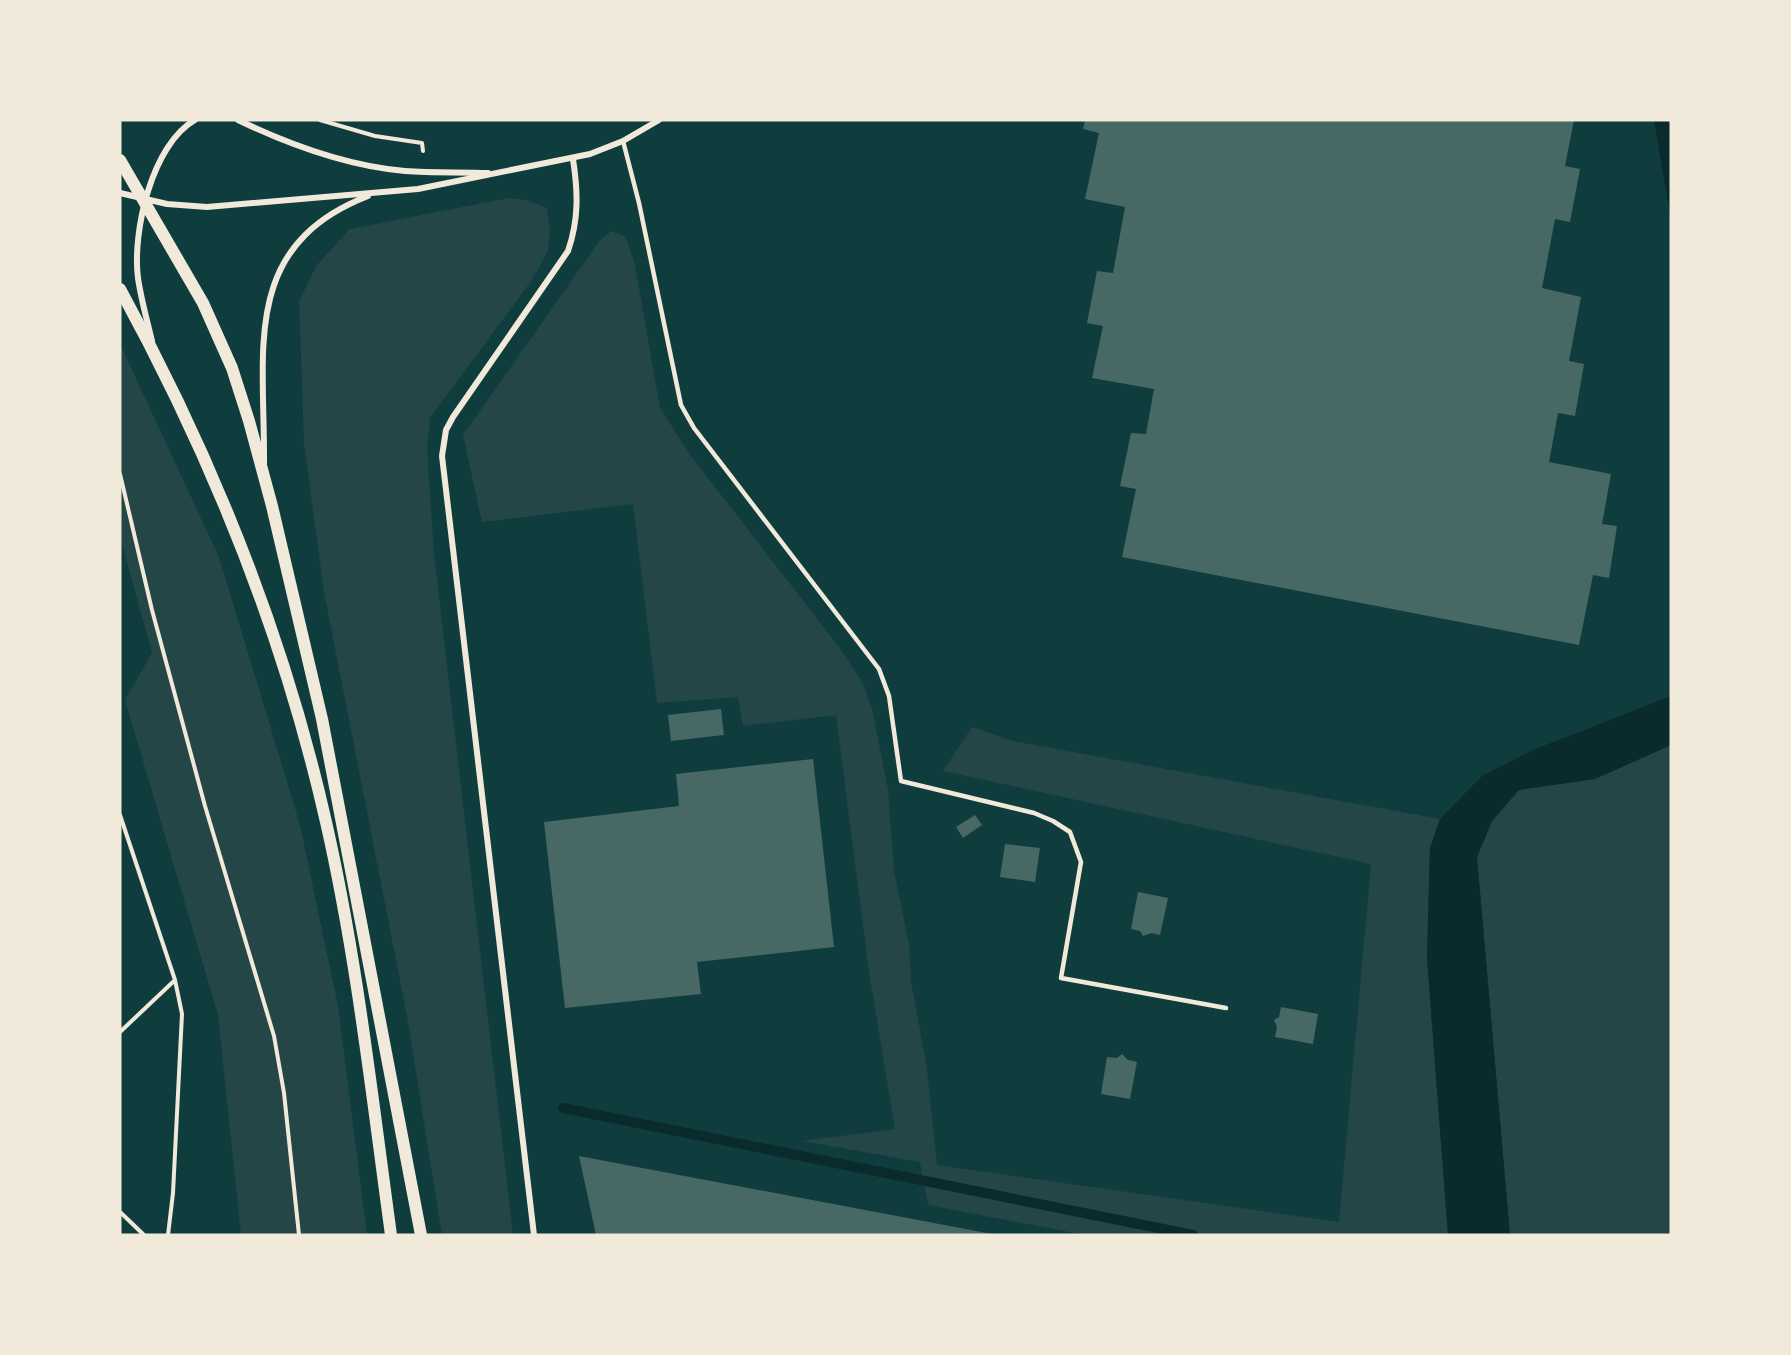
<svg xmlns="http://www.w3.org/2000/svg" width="1791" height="1355" viewBox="0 0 1791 1355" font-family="'Public Sans',sans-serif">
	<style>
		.green { fill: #244646 }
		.water { fill: #0a2a2b }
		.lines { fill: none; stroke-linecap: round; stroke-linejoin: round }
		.stream { stroke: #0a2a2b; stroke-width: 10 }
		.building { fill: #486865 }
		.path { stroke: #f1e9da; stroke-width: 4 }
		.service { stroke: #f1e9da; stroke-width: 4.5 }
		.minor { stroke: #f1e9da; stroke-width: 6 }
		.secondary { stroke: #f1e9da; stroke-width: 12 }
	</style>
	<rect width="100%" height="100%" fill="#0f3d3e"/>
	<path class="green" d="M509,198L527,200L547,208L550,231L548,251L532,280L430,418L427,448L434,554L513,1235H442L407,1016L324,592L304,443L299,302L316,266L350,229Z
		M612,231L626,237L635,265L660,408L691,456L839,647L862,682L872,708L888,790L894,871L909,944L911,981L927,1069L937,1165L1339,1222L1371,864L943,771L972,727L1013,741L1440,819L1430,848L1427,958L1448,1235H1085L928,1205L920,1162L802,1141L895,1129L869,972L836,715L743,726L738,697L657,703L633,504L482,522L463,435L600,240Z
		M120,344L219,557L300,825L338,1006L367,1235H241L218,1015L125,700L152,653L120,537Z
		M1671,745V1235H1510L1477,857L1492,821L1519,789L1595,779Z"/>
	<path class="water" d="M1654,120H1671V220Z
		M1671,696V745L1595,779L1519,790L1492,821L1477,857L1510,1235H1448L1427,958L1430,848L1440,819L1482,776L1533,750Z"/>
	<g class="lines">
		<path class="stream" d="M563,1108L1193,1235"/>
	</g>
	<path class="building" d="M1085,120H1574L1565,166L1580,169L1570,222L1555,219L1542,288L1581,297L1569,361L1584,364L1575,416L1558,413L1549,462L1611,474L1602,524L1617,526L1609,578L1593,575L1579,645L1122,557L1136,489L1120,486L1131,433L1146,434L1154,389L1092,378L1103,326L1087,323L1097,271L1113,273L1125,207L1085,199L1099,133L1083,129Z
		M721,709L724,735L671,741L668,715Z
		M813,759L834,947L697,962L701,994L565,1008L544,822L679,806L676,774Z
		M975,815L982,825L963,838L956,827Z
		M1005,844L1040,848L1035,882L1000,877Z
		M1138,892L1168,898L1160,935L1151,933L1143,936L1140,931L1131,929Z
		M1281,1007L1318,1014L1313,1044L1275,1037L1277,1027L1274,1020L1279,1017Z
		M1122,1054L1128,1060L1137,1062L1130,1099L1101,1094L1107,1057L1117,1058Z
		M579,1156L992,1234V1235H596Z"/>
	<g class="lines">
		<path class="path" d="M320,120L375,136L422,143L423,151
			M120,474L152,610L205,806L274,1036L284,1093L299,1235
			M120,815L175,980L120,1032
			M120,1212L144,1235
			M168,1235L173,1193L182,1014L175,980"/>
		<path class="service" d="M623,141L639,203L681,405L694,428L879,669L889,696L901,781L1034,813L1053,821L1070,832L1081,862L1061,978L1226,1008"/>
		<path class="minor" d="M238,120C290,145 347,166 405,171C432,173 460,172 488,173
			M120,193L167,204L207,207L418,189L590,154L623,141L659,120
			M152,341C147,320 141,299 138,278C132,232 152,144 195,120
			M264,463C265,349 240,246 368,196
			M534,1235L442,456L446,430L453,417L568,251C579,219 578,192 573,159"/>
		<path class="secondary" d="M120,160L203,303L232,368L249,421L272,506L322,719L421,1235
			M120,289C211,455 284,636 326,822C357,958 372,1097 391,1235"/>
	</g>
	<rect width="1791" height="1355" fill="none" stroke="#f1e9da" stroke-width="243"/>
</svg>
